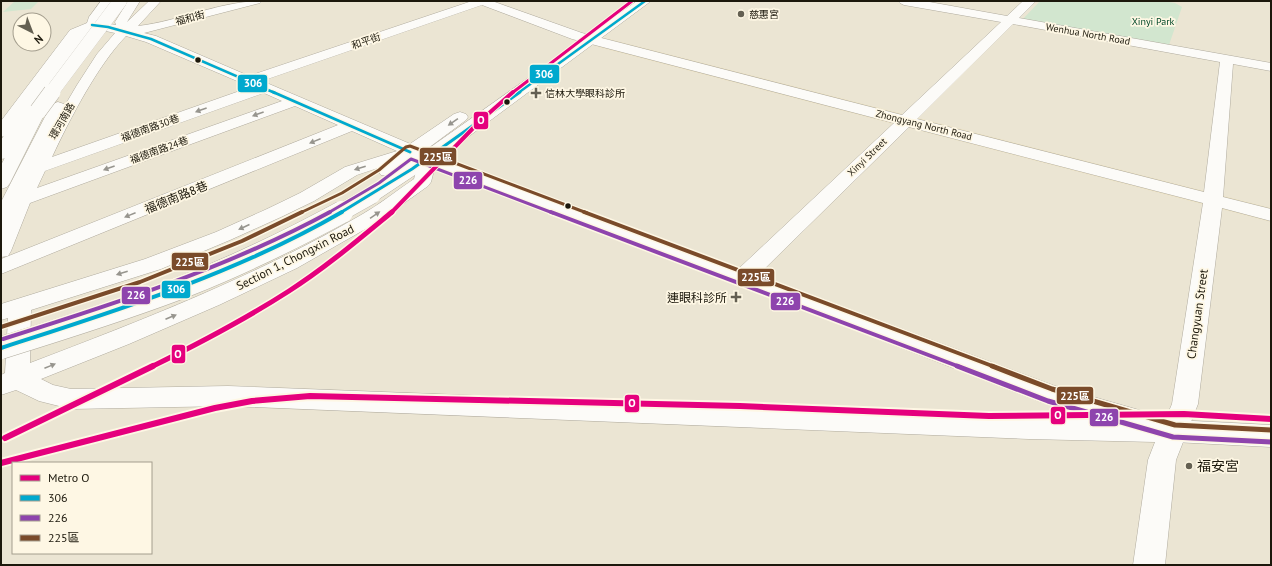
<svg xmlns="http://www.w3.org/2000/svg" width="1272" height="566" viewBox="0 0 1272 566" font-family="'PT Sans','Noto Sans TC',sans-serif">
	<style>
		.built { fill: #ede3c5 }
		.green { fill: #d2e6cf }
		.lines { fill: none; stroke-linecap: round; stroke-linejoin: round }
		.minor-casing { stroke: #b0ab9e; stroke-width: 1 }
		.major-casing { stroke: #b0ab9e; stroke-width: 1 }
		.highway-casing { stroke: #b0ab9e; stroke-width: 1 }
		.minor { fill: #fcfbf8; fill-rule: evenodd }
		.major { fill: #fcfbf8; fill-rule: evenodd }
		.highway { fill: #fcfbf8; fill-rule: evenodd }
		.major-bridge-far1-casing { stroke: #b0ab9e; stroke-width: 18; stroke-linecap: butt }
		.major-bridge-casing { stroke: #b0ab9e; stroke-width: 23; stroke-linecap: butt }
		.highway-bridge-far1-casing { stroke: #b0ab9e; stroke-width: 14; stroke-linecap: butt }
		.highway-bridge-casing { stroke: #b0ab9e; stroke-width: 18; stroke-linecap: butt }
		.major-bridge-far1 { stroke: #fcfbf8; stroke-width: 17 }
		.major-bridge { stroke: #fcfbf8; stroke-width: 22 }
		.highway-bridge-far1 { stroke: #fcfbf8; stroke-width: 14 }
		.highway-bridge { stroke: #fcfbf8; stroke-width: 17 }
		.bus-1-far2-casing { stroke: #fef7e4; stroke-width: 4.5 }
		.bus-1-far1-casing { stroke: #fef7e4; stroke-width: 5.5 }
		.bus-1-casing { stroke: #fef7e4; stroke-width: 7 }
		.bus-2-far2-casing { stroke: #fef7e4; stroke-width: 5.5 }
		.bus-2-far1-casing { stroke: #fef7e4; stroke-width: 7 }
		.bus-2-casing { stroke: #fef7e4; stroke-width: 8 }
		.bus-3-far2-casing { stroke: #fef7e4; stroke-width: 5.5 }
		.bus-3-far1-casing { stroke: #fef7e4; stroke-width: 7 }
		.bus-3-casing { stroke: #fef7e4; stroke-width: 8 }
		.bus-1-far2 { stroke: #00a9ce; stroke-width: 2.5 }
		.bus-1-far1 { stroke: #00a9ce; stroke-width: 3 }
		.bus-1 { stroke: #00a9ce; stroke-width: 4 }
		.bus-2-far2 { stroke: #8e44ad; stroke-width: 3 }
		.bus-2-far1 { stroke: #8e44ad; stroke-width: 4 }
		.bus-2 { stroke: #8e44ad; stroke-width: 5 }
		.bus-3-far2 { stroke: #7a4b2a; stroke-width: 3 }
		.bus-3-far1 { stroke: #7a4b2a; stroke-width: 4 }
		.bus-3 { stroke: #7a4b2a; stroke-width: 5 }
		.metro-1-far3-casing { stroke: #fef7e4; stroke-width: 5 }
		.metro-1-far2-casing { stroke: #fef7e4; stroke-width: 6 }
		.metro-1-far1-casing { stroke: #fef7e4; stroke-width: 8 }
		.metro-1-casing { stroke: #fef7e4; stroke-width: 10 }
		.metro-1-far3 { stroke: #e5007d; stroke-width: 3 }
		.metro-1-far2 { stroke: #e5007d; stroke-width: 4 }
		.metro-1-far1 { stroke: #e5007d; stroke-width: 5 }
		.metro-1 { stroke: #e5007d; stroke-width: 6 }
		.oneway { fill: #97958e }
		.poi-dot { fill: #646052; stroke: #fef7e4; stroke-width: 1.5 }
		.bus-dot { fill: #1c180c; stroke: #fef7e4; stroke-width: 1.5 }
		.labels { text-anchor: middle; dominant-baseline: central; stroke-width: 3.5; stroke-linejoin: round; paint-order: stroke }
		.far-poi-label { font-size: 10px; fill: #1c180c; stroke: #fef7e4; text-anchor: start }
		.far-street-label { font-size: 10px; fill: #1c180c; stroke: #fef7e4 }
		.far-park-label { font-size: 10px; fill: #004828; stroke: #fef7e4 }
		.street-label { font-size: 12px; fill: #1c180c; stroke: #fef7e4 }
		.poi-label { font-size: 12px; fill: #1c180c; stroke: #fef7e4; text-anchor: end }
		.near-poi-label { font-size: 14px; fill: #1c180c; stroke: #fef7e4; text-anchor: start }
		.line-badge { stroke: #fef7e4; stroke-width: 1.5 }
		.badge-label { font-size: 11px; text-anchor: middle; font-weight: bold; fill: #fff }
	</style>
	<rect width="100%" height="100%" fill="#ebe5d3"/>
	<path class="built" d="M609,39L1271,208V222L598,47Z"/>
	<path class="green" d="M15,1H39L31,9L3,12Z
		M1040,1H1163L1175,3L1182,7L1169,45L1023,19Z"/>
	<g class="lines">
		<defs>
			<path id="minor" d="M101,1H113L99,22L116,25L115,22L128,1H140L127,22L149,1H161L138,26C180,21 220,1 262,1L260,3L144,33L156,36L249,76L472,1H492L582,33L902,115L1001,22L904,5L900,3L898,1H924L1007,16L1023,1H1036L1019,18L1271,63V71L1233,64L1223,197L1271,209V221L1222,208L1198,404L1176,460L1165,565H1133L1148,460L1155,442L1029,439L228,406L71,409L39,401L16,390L1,395V375L5,373L8,318L1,320V304L145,259L216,232L267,209L300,193L345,167L397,151L352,131L1,274V259L338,125L295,106L30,203L11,251L8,256L1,257V226L28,168L77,85L97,54L115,33L101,30L96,38H86L85,35L86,33L80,36L7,135L1,137V121L70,30L87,23L89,17ZM482,5L572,39L894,123L734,273L731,278L734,283L742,285L750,283L909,127L1203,203L1172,404L1165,420L1029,417L228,386L71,389L53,385L41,379L129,344L219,305L297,268L376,223L428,186L431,182L437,158L434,154L262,81ZM1013,24L1220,62L1204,192L917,119ZM126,36L146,42L251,87L52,157C70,119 97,66 126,36ZM264,93L282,101L37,188L45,171ZM411,157L419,160L414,179C396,191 379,205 361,215C256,276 143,320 30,363L31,310L161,269L230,240L281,217L314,201L357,175Z"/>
			<path id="major" d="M637,1H651L441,157L1055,386L1174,420L1271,425V447L1174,442L1041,402L430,165L379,199L372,201L365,199L363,195L365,191L388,176L381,175L378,171L381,167L404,148L454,114L460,112L466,114L468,117L466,120L404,166Z
				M92,21L96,22L98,25L38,106L7,158L1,159V140L26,102L77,33L88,22Z"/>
			<path id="highway" d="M58,102L64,104L66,107L11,222L8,226L1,228V202L50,107L52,104Z
				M38,106L44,108L46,111L10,183L7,187L1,189V165L30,111L32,108Z"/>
		</defs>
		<use href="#minor" class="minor-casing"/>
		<use href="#major" class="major-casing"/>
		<use href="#highway" class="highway-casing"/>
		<use href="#minor" class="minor"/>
		<use href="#major" class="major"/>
		<use href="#highway" class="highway"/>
		<defs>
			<path id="major-bridge-far1" d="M340,213L372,195"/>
			<path id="major-bridge" d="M1,348C64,328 127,309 188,285C241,264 292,239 342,212"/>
			<path id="highway-bridge-far1" d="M51,93L120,1"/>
			<path id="highway-bridge" d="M38,111L52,92"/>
		</defs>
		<use href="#major-bridge-far1" class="major-bridge-far1-casing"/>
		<use href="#major-bridge" class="major-bridge-casing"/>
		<use href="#highway-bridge-far1" class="highway-bridge-far1-casing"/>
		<use href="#highway-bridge" class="highway-bridge-casing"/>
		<use href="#major-bridge-far1" class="major-bridge-far1"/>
		<use href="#major-bridge" class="major-bridge"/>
		<use href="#highway-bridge-far1" class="highway-bridge-far1"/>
		<use href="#highway-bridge" class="highway-bridge"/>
		<defs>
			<path id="bus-1-far2" d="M92,25L108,27L151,39L275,93
				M518,93L645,1"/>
			<path id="bus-1-far1" d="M273,92L410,152
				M340,213L412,169L520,92"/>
			<path id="bus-1" d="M1,348C118,310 235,274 342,212"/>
			<path id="bus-2-far2" d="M328,213L379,183L411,159L553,213"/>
			<path id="bus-2-far1" d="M551,212L960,367
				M3,339C114,304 227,268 330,212"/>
			<path id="bus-2" d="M957,366L1048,401L1173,437L1271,442"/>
			<path id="bus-3-far2" d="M300,213L342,193L379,170L406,147L410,146L587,213"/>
			<path id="bus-3-far1" d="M584,212L995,367
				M1,327L140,282L242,241L302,212"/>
			<path id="bus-3" d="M992,366L1052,389L1175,425L1271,430"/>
		</defs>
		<use href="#bus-1-far2" class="bus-1-far2-casing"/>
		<use href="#bus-1-far1" class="bus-1-far1-casing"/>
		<use href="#bus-1" class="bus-1-casing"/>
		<use href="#bus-2-far2" class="bus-2-far2-casing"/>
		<use href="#bus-2-far1" class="bus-2-far1-casing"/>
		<use href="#bus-2" class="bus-2-casing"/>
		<use href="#bus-3-far2" class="bus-3-far2-casing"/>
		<use href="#bus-3-far1" class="bus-3-far1-casing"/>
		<use href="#bus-3" class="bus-3-casing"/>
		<use href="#bus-1-far2" class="bus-1-far2"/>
		<use href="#bus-1-far1" class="bus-1-far1"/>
		<use href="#bus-1" class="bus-1"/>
		<use href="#bus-2-far2" class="bus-2-far2"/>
		<use href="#bus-2-far1" class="bus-2-far1"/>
		<use href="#bus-2" class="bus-2"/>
		<use href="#bus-3-far2" class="bus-3-far2"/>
		<use href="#bus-3-far1" class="bus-3-far1"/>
		<use href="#bus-3" class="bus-3"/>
		<defs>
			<path id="metro-1-far3" d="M512,93L632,1"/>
			<path id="metro-1-far2" d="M391,213L479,122L513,92"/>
			<path id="metro-1-far1" d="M151,367C198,344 244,320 289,291C325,268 358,240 392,212"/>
			<path id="metro-1" d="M5,438L153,366
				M1,463L215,408L252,401L310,396L740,406L989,416L1184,414L1271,419"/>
		</defs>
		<use href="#metro-1-far3" class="metro-1-far3-casing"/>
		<use href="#metro-1-far2" class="metro-1-far2-casing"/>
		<use href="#metro-1-far1" class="metro-1-far1-casing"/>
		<use href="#metro-1" class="metro-1-casing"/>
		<use href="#metro-1-far3" class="metro-1-far3"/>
		<use href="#metro-1-far2" class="metro-1-far2"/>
		<use href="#metro-1-far1" class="metro-1-far1"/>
		<use href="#metro-1" class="metro-1"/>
	</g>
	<defs><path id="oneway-solid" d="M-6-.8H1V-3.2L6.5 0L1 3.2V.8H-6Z"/></defs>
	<g class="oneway">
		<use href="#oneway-solid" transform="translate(201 110) rotate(160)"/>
		<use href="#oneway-solid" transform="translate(258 114) rotate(160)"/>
		<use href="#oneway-solid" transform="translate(453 122) rotate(145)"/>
		<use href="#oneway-solid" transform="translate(315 141) rotate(158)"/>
		<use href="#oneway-solid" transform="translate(109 168) rotate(160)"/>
		<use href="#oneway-solid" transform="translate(360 168) rotate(162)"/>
		<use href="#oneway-solid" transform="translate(130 215) rotate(158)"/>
		<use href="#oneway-solid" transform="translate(375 215) rotate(-34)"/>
		<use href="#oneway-solid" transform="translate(244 227) rotate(156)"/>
		<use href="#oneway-solid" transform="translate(122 273) rotate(162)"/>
		<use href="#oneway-solid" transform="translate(171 317) rotate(-23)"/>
		<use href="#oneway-solid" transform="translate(50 366) rotate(-22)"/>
	</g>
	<g class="poi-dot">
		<circle cx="741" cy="14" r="4"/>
		<path d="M534 87h4v4h4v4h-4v4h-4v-4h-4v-4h4z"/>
		<path d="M734 291h4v4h4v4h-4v4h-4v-4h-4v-4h4z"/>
		<circle cx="1189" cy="466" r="4"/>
	</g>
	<g class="bus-dot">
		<circle cx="198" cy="60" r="3.5"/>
		<circle cx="507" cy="102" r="3.5"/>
		<circle cx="568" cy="206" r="3.5"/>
	</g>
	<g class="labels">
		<g class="far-poi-label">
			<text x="749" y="14">慈惠宮</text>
			<text x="545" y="93">信林大學眼科診所</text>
		</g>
		<g class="far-street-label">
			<text transform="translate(190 18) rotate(-15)">福和街</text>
			<text transform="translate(1088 34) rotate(10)">Wenhua North Road</text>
			<text transform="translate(366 41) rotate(-19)">和平街</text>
			<text transform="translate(62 121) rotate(-60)">環河南路</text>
			<text transform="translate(924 125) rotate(14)">Zhongyang North Road</text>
			<text transform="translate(150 128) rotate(-20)">福德南路30巷</text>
			<text transform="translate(159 150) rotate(-20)">福德南路24巷</text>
			<text transform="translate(867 157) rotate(-44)">Xinyi Street</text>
		</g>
		<g class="far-park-label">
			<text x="1153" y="21">Xinyi Park</text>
		</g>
		<g class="street-label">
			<text transform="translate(176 197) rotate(-22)">福德南路8巷</text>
			<text transform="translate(295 257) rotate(-27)">Section 1, Chongxin Road</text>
			<text transform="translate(1197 314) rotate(-82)">Changyuan Street</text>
		</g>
		<g class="poi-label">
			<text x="727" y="297">連眼科診所</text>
		</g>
		<g class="near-poi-label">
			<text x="1197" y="466">福安宮</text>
		</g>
	</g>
	<g class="line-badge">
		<rect x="529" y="64" width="31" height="20" rx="4" fill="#00a9ce"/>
		<rect x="237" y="74" width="31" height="19" rx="4" fill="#00a9ce"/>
		<rect x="473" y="111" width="16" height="19" rx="4" fill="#e5007d"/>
		<rect x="419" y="147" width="38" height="19" rx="4" fill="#7a4b2a"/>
		<rect x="453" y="171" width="30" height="19" rx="4" fill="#8e44ad"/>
		<rect x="171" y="252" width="38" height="19" rx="4" fill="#7a4b2a"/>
		<rect x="737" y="268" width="38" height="19" rx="4" fill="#7a4b2a"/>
		<rect x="161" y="280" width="30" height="19" rx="4" fill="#00a9ce"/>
		<rect x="121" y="286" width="30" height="19" rx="4" fill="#8e44ad"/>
		<rect x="770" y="292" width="31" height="19" rx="4" fill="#8e44ad"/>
		<rect x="171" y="344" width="15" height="20" rx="4" fill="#e5007d"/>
		<rect x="1056" y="386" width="38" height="19" rx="4" fill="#7a4b2a"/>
		<rect x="624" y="394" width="16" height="19" rx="4" fill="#e5007d"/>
		<rect x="1050" y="406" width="16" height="19" rx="4" fill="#e5007d"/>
		<rect x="1089" y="408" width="30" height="19" rx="4" fill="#8e44ad"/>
	</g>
	<g class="badge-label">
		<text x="544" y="78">306</text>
		<text x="253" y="87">306</text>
		<text x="481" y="124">O</text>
		<text x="438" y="161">225區</text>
		<text x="468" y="184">226</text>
		<text x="190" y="266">225區</text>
		<text x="756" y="281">225區</text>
		<text x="176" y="293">306</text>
		<text x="136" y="299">226</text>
		<text x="785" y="305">226</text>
		<text x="178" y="358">O</text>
		<text x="1075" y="400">225區</text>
		<text x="632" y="407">O</text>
		<text x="1058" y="419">O</text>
		<text x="1104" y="421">226</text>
	</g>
	<rect width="1272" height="566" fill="none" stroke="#1c180c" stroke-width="4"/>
	<rect x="12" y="462" width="140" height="92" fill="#fef7e4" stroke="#a49e8e"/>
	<rect x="20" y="475" width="20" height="6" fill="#e5007d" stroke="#a49e8e"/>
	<text x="48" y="482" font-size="12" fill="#1c180c">Metro O</text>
	<rect x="20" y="495" width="20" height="6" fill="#00a9ce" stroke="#a49e8e"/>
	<text x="48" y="502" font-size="12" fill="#1c180c">306</text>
	<rect x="20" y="515" width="20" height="6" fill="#8e44ad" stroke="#a49e8e"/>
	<text x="48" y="522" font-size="12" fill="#1c180c">226</text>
	<rect x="20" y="535" width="20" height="6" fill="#7a4b2a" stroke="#a49e8e"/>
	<text x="48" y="542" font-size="12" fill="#1c180c">225區</text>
	<g transform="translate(32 32) rotate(138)"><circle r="19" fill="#fef7e4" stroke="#a49e8e"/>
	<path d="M0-3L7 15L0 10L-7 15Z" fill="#646052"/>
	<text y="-6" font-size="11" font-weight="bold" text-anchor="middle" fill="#1c180c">N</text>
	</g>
</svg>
